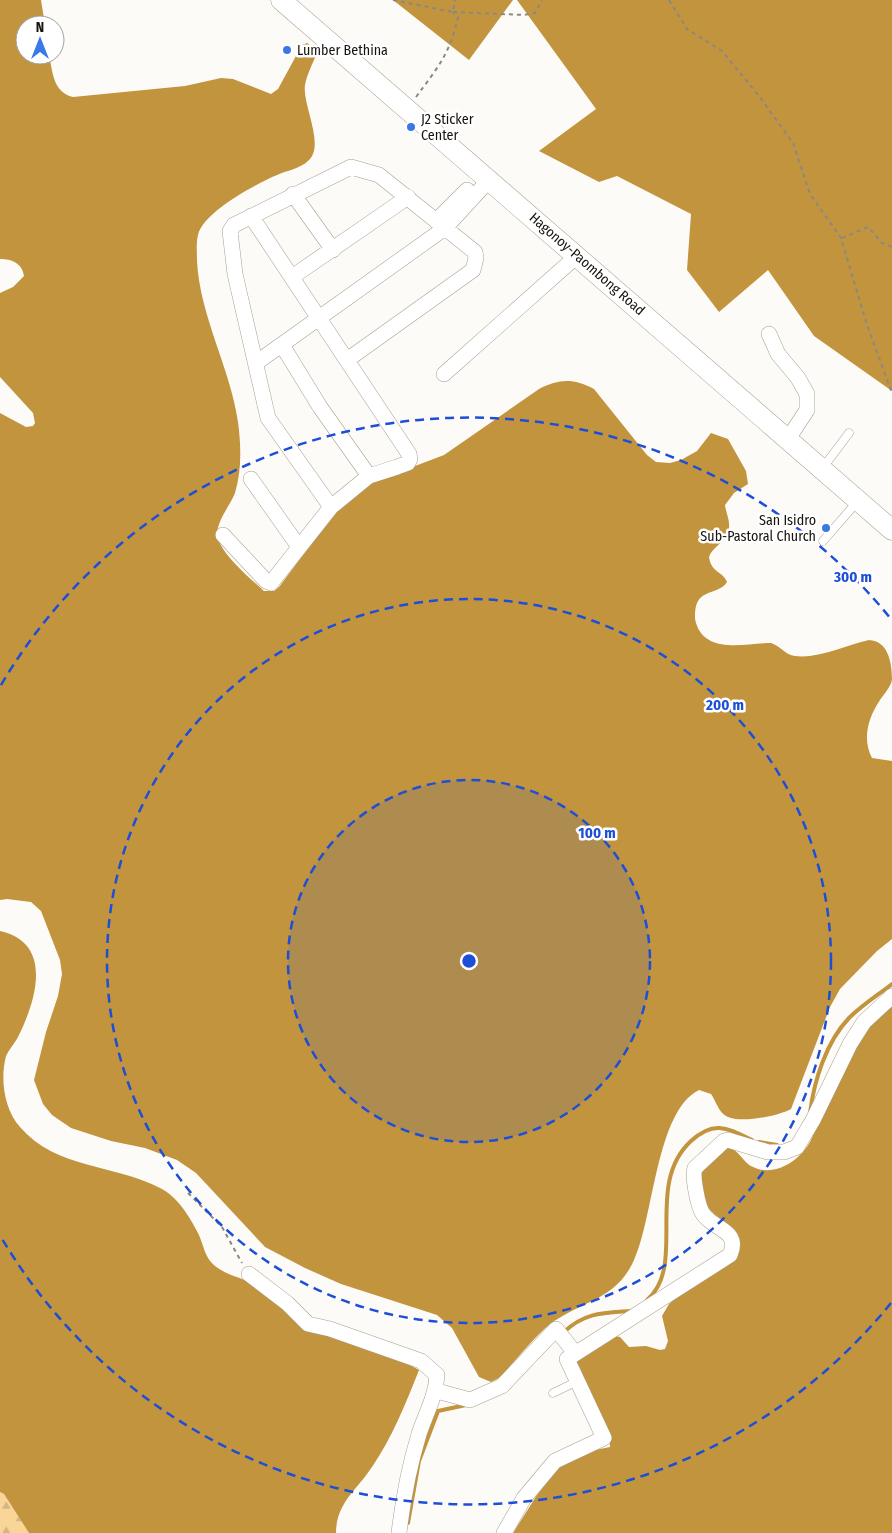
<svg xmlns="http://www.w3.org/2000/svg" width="892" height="1533" viewBox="0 0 892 1533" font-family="'Fira Sans Condensed',sans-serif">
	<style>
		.forest { fill: url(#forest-firs) }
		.water { fill: #c2943d }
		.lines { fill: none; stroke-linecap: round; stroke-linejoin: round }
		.stream { stroke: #c2943d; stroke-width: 4 }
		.lane-casing { stroke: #a89f8e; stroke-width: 9 }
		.street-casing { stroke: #a89f8e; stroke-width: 16 }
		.secondary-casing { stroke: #a89f8e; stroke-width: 21 }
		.path { stroke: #8b8884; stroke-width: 2; stroke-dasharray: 4 4; stroke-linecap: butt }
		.lane { stroke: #fff; stroke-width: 8 }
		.street { stroke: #fff; stroke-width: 15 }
		.secondary { stroke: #fff; stroke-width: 20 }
		.ring { fill: none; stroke: #1d4ed8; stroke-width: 2.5; stroke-dasharray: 9 6 }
		.poi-dot { fill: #3a78e7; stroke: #fff; stroke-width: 2 }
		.labels { text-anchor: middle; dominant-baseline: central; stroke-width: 5; stroke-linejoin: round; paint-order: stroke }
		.poi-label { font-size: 14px; fill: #17130d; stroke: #fff; text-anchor: start }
		.street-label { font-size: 14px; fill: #17130d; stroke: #fff }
		.centre { fill: #1d4ed8; stroke: #fff; stroke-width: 2.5 }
		.ring-label { font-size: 15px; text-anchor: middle; font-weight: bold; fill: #1d4ed8; stroke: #fff; stroke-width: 5; stroke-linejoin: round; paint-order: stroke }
	</style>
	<defs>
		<pattern id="forest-firs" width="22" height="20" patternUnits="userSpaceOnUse" patternTransform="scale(1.25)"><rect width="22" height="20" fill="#f9d598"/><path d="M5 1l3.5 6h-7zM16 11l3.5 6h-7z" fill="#d5b682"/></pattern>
	</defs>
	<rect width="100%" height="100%" fill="#fdfbf8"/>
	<path class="forest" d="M0,1492L4,1494L29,1533H0Z"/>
	<path class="water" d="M0,0H41L45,25H25V55H49C53,73 53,92 73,97L185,86L221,78L233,79L271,94L278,89L302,45L307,43L316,48L317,53C313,63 307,74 305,85C302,105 326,146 308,161C301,168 286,171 277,175C256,184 203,212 198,235C196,243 197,253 197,261C200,317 230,367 238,422C241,445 242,470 235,493C230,506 214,524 218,538C222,555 251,579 264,591H274L279,587L333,515L373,482L444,455L539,389C559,379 573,378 594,389L647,455L656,462L670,463L681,460L697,451L711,433L728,439L746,471L748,484L734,493L725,505C726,513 730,520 729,528C729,540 713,546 709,557C711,573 723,571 727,582C720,593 705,590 698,601C695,606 694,617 696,623C706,655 746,643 771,643C781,646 785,655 795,656C818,659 846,645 869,640C888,641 892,662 892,680C890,688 884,694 880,700C868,718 862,739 872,758L892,761V939L877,951L840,989L830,1007L791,1109C779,1116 739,1124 726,1116C718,1111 716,1101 711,1094L699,1090C656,1111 654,1217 634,1260C616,1301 580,1301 549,1325C533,1338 514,1363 499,1378L491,1382L479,1377L452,1328L437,1315L341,1284L305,1268L265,1247L196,1173L177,1160L145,1148L111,1141L71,1128L52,1115L43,1104L34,1080L46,1032L58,996L62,974L60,960L41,911L31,902L7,899L0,900V413L26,427L33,426L35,423L33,413L0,377V293L13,287L24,276C22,263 12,259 0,259Z
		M393,0H513L469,60Z
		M517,0H892V391L814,336L768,270L719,312L687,270L691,214L617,176L599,182L539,151L596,109Z
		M0,931C54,943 36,1001 18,1037C15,1043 9,1049 6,1056C0,1079 4,1109 20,1127C56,1169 114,1164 160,1188C178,1197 189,1216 198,1233C204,1245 204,1257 215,1266C229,1277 248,1279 263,1288C286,1303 307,1323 332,1335C360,1348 393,1354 419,1370C406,1403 392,1438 372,1467C357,1490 336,1503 336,1533H29L4,1494L0,1492Z
		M892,1007V1533H513L537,1495L558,1468L595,1450L610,1447L609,1436L575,1361L615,1336L620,1337L629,1347L646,1346L660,1350L665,1349L668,1341L662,1316L669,1304L677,1297L729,1262L736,1235C730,1225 722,1221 713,1213C702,1203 702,1186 699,1172L726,1147C738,1148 742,1161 751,1166C774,1179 801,1160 811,1140C827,1102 853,1025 892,1007Z"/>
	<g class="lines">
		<path class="stream" d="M810,1113C814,1081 826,1042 849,1018C862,1005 878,995 892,984
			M759,1142L777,1145
			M647,1300C688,1265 643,1185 691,1141C714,1120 727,1128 752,1140
			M564,1332C585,1312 604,1313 631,1311
			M408,1523L419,1461L438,1411L466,1405"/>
		<defs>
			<path id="lane" d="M822,469L849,433
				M823,541L857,502
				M553,1393L578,1381"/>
			<path id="street" d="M293,194L333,250
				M436,221L467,190
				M292,277L408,197
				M769,334L778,354L798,378L807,394V410L788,439
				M282,345L320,407L369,476
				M256,363L445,228L490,179
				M444,374L578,255
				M251,479L299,547
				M331,507L268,418L235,274L230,231L234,225L351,167L379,175L475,252L476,258L473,270L347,360
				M223,535L266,581L271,583L331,507L369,476L397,467L408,463L410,459L409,454L251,216
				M249,1274L287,1303L308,1324L330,1329L421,1361L437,1375C436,1396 426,1413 419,1434C409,1467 403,1499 399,1533
				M437,1391L470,1400L502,1386L556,1329L575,1353
				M504,1533L524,1498L555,1461L604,1438L567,1359L730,1255C741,1230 714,1230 703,1214C698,1207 692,1176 695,1168L724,1141L728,1140L768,1152H784L797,1147L813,1120L850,1044L864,1022L892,996"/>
			<path id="secondary" d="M281,0L892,530"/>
		</defs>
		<use href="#lane" class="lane-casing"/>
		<use href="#street" class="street-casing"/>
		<use href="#secondary" class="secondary-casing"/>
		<path class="path" d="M393,0L453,12L455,0
			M669,0L687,29L722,51L759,96L793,143L810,194L841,238L867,325L892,393
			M453,12L524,15L535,13L542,0
			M416,97C438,67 450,54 458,17L453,12
			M842,238L868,227L882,243L892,247
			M188,1193L222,1227L242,1263"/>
		<use href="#lane" class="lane"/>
		<use href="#street" class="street"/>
		<use href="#secondary" class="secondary"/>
	</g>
	<circle cx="469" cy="961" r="181" fill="#1d4ed8" fill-opacity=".12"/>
	<g class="ring">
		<circle cx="469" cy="961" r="181"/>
		<circle cx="469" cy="961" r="362"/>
		<path d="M891 1303A543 543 0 0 1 1 1237M1 685A543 543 0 0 1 891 619"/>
	</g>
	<g class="poi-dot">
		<circle cx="287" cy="50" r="5"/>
		<circle cx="411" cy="127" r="5"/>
		<circle cx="826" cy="528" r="5"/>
	</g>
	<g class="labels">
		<g class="poi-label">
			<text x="297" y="50">Lumber Bethina</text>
			<text x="421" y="119">J2 Sticker<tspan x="421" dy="16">Center</tspan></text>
			<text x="816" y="520" text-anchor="end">San Isidro<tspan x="816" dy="16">Sub-Pastoral Church</tspan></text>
		</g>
		<g class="street-label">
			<text transform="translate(587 264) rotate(41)">Hagonoy-Paombong Road</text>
		</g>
	</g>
	<circle cx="469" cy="961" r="8" class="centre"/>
	<g class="ring-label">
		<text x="853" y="582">300 m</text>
		<text x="725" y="710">200 m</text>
		<text x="597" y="838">100 m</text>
	</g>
	<g transform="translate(40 40)"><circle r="24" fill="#ffffff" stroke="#a2a19e"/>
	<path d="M0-4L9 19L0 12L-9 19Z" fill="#3a78e7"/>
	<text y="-8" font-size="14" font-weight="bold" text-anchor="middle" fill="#17130d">N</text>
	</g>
</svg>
